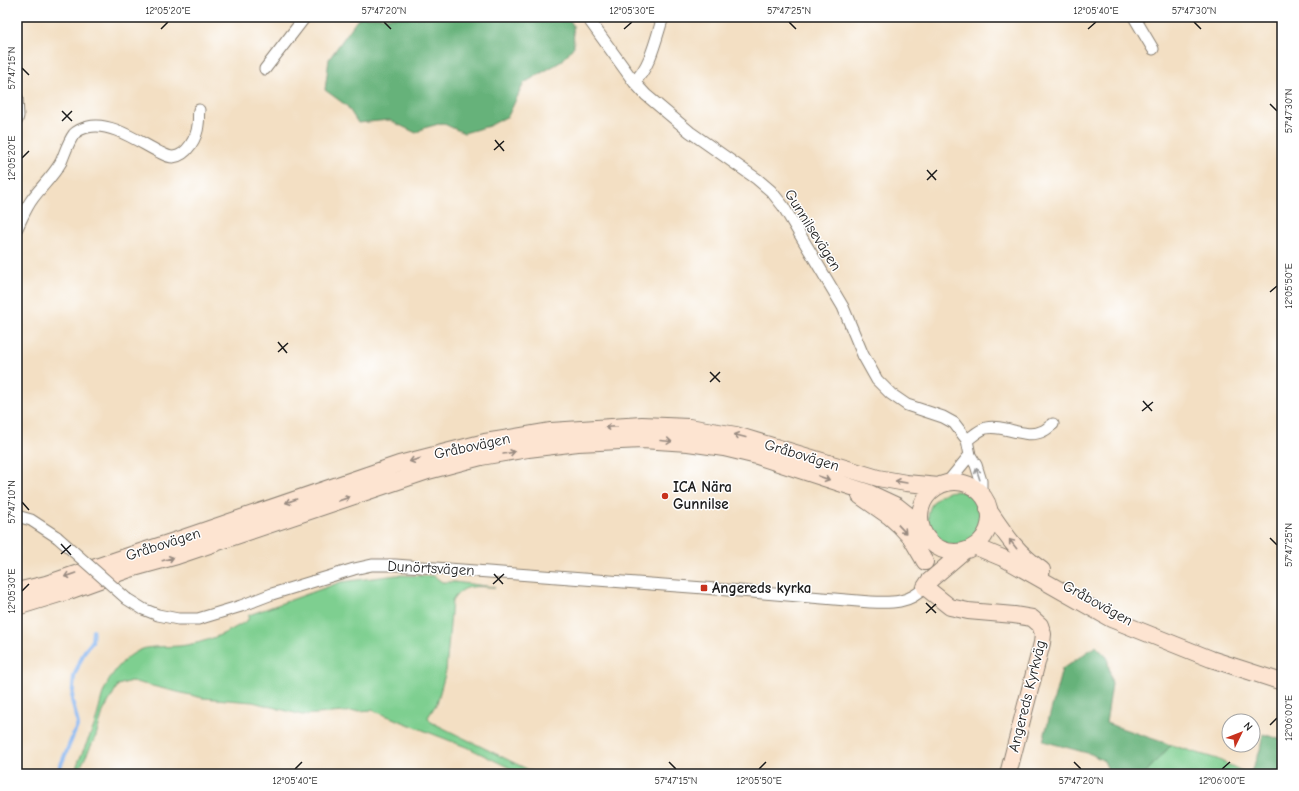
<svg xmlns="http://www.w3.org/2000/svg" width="1299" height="791" viewBox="0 0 1299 791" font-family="'Comic Neue',sans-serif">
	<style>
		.green { fill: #7ecf90; stroke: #4d7656 }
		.forest { fill: #66b27a; stroke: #41674b }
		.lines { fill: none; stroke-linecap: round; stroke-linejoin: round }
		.stream { stroke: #85b6f1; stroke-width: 4 }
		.street-casing { stroke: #887e70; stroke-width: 13 }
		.secondary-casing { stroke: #887e70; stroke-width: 18 }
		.street { stroke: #fff; stroke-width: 11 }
		.secondary { stroke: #fde4d1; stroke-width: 16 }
		.street-bridge-casing { stroke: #887e70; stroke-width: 13; stroke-linecap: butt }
		.street-bridge { stroke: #fff; stroke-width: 11 }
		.oneway { stroke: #988a80 }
		.oneway2 { stroke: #999 }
		.ticks { fill: none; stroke: #1c1c1c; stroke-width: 1.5 }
		.poi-dot { fill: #c8321e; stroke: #fff; stroke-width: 1.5 }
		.labels { text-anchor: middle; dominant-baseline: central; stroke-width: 3; stroke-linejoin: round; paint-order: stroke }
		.street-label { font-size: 15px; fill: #1c1c1c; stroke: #fff }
		.poi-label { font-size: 15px; font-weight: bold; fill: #1c1c1c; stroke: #fff; text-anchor: start }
		.neatline { fill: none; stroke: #1c1c1c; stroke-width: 1.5 }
		.ticks-label { font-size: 10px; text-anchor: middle; fill: #1c1c1c }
	</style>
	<rect width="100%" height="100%" fill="#fff"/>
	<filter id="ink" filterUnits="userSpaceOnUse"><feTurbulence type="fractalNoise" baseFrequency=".025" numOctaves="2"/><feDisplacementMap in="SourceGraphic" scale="8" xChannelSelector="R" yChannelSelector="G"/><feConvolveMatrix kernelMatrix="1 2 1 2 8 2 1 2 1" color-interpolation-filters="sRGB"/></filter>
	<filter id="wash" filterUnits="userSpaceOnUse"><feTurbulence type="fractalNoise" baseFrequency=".012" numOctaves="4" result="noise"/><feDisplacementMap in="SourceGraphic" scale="16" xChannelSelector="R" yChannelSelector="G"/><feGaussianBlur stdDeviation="0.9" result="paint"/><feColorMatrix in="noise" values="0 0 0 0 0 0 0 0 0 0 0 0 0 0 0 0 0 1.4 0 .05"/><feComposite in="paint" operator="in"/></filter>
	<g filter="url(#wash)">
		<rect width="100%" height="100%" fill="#f3dfc3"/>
		<path class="green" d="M928 518a27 27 0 1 1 54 0a27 27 0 1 1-54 0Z
			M397,575L434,576L442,582H454L495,587C475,587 464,583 452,601L446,671L437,703L428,717L431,722L537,774H522L471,749L372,710L302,715L253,702L203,698L131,681L118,685L103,712L96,736L80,768L79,774H74C79,757 88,742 94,726C98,716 99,706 102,696C109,676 124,654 146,648C157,646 168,647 180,646C205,643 226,634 248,620L249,615L341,582Z
			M1171,745L1217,759L1248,774H1144Z"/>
		<path class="forest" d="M362,17H568L573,25L574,46L562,61L524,83L508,116L489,126L464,133L442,123L424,128L416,133L389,120L358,123L347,106L325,90L329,59L357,20Z
			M1096,646L1107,657L1112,684L1106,723L1171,745L1144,774H1108L1109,772L1104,761L1091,754L1043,741L1062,669Z
			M1263,734L1282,740V774H1250L1260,750Z"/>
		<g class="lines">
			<path class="stream" d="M57,774L78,724L72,700L74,676L84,652L92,642L93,630"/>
		</g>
	</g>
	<g filter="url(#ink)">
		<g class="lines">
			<defs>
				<path id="street" d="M587,17L634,82L646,95L690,132L757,179L771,191L783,206L843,307L863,355L877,380L891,394L907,405L943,417L954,423L967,440L970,455L976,465L981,481V495
					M1134,17L1153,49
					M265,69L305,17
					M634,82C651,66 656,38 663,17
					M17,97L18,116L17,120
					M17,228C22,218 26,207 33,198C42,186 53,176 61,162C65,153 68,142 74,134C77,131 84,128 88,127C110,121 139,142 159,152C163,154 168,157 173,157C187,156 197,137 198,125C199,120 198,115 199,110
					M967,440C973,436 979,430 986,428C1005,424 1025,440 1043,431C1046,430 1050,426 1053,424
					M947,483L970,455
					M17,516L31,520L57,537
					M127,599L143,609L158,615L178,619H198L241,606L272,594L354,569L372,565H395L704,588L870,602C891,603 909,604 925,587"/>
				<path id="secondary" d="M920 517a35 35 0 1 1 70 0a35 35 0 1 1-70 0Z
					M860,496L890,517L899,525L911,538L925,562
					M988,509C1005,534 1017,553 1042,570
					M974,546L1005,559L1111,619L1211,659L1282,682
					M964,551L929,581L925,587L950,607L968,611L1014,615L1032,618L1040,625L1043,634L1042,643L1008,774
					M17,591L46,584L134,554L177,540L399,464L485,442L551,431L642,425L689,427L736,435L878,478L906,483L939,486
					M17,607L69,591L130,569L177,556L428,471L481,457L528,449L578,443L642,440L688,443L724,448L757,456L867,492L897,506L921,525"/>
			</defs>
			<use href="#street" class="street-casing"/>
			<use href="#secondary" class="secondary-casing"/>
			<use href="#street" class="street"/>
			<use href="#secondary" class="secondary"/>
			<defs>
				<path id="street-bridge" d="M57,537L127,599"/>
			</defs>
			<use href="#street-bridge" class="street-bridge-casing"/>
			<use href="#street-bridge" class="street-bridge"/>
		</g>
		<defs><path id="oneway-shaft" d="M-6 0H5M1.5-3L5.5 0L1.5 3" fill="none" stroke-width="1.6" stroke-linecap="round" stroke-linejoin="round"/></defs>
		<g class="oneway">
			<use href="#oneway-shaft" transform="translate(611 427) rotate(177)"/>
			<use href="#oneway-shaft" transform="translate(740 436) rotate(-165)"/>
			<use href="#oneway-shaft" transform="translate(666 441) rotate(5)"/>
			<use href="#oneway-shaft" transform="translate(509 453) rotate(-10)"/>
			<use href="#oneway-shaft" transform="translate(415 460) rotate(164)"/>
			<use href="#oneway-shaft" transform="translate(824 478) rotate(19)"/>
			<use href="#oneway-shaft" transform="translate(901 482) rotate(-170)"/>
			<use href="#oneway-shaft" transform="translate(344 499) rotate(-19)"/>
			<use href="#oneway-shaft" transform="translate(291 501) rotate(161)"/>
			<use href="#oneway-shaft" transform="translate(902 529) rotate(47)"/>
			<use href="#oneway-shaft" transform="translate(1013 544) rotate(-128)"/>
			<use href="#oneway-shaft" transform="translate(168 559) rotate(-16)"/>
			<use href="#oneway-shaft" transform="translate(70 575) rotate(161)"/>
		</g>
		<use class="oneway2" href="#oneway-shaft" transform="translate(978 474) rotate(-108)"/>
	</g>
	<path class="ticks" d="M384,22L391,29M789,22L796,29M1194,22L1201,29M161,29L168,22M624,29L632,22M1088,29L1096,22M22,68L29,75M1270,104L1277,111M62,111L72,121M62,121L72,111M495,140L504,151M494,150L504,141M22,158L29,151M927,170L936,180M927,180L937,170M1270,292L1277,286M278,342L287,353M278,352L288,343M710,372L720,382M710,382L720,372M1143,401L1152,411M1142,411L1153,402M22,502L29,510M1270,538L1277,545M61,544L71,555M61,554L71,545M494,574L503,584M493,584L504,574M22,591L29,584M926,603L936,613M926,613L936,604M1270,725L1277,718M669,762L676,769M1074,762L1081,769M295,769L302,762M759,769L766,762M1222,769L1230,762"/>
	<g class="poi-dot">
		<circle cx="665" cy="496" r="4"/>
		<rect x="700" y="584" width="8" height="8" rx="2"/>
	</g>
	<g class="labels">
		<g class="street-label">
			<text transform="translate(813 230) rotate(58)">Gunnilsevägen</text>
			<text transform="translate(472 446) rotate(-12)">Gråbovägen</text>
			<text transform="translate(802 455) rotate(17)">Gråbovägen</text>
			<text transform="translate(163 544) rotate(-18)">Gråbovägen</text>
			<text transform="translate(431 568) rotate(3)">Dunörtsvägen</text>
			<text transform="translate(1098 603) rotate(29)">Gråbovägen</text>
			<text transform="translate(1027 696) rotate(-76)">Angereds Kyrkväg</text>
		</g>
		<g class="poi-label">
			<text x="673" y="487">ICA Nära<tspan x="673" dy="17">Gunnilse</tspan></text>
			<text x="712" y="588">Angereds kyrka</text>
		</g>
	</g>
	<rect width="1299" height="791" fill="none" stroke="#fff" stroke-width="44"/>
	<g transform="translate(1241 733) rotate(47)"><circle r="19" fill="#ffffff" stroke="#a4a4a4"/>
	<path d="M0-3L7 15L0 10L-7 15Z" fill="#c8321e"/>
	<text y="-6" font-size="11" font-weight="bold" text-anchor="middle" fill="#1c1c1c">N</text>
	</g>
	<rect x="22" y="22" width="1255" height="747" class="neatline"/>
	<g class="ticks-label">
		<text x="168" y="14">12°05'20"E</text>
		<text x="384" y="14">57°47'20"N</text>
		<text x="632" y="14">12°05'30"E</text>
		<text x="789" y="14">57°47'25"N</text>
		<text x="1096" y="14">12°05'40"E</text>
		<text x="1194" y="14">57°47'30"N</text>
		<text transform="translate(11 68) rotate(-90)" y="4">57°47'15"N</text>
		<text transform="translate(1288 111) rotate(-90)" y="4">57°47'30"N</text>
		<text transform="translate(11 158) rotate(-90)" y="4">12°05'20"E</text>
		<text transform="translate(1288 286) rotate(-90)" y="4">12°05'50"E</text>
		<text transform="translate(11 502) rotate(-90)" y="4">57°47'10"N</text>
		<text transform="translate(1288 545) rotate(-90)" y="4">57°47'25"N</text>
		<text transform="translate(11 591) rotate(-90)" y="4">12°05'30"E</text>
		<text transform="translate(1288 718) rotate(-90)" y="4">12°06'00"E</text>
		<text x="295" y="784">12°05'40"E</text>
		<text x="676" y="784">57°47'15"N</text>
		<text x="759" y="784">12°05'50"E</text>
		<text x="1081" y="784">57°47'20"N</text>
		<text x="1222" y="784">12°06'00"E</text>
	</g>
</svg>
